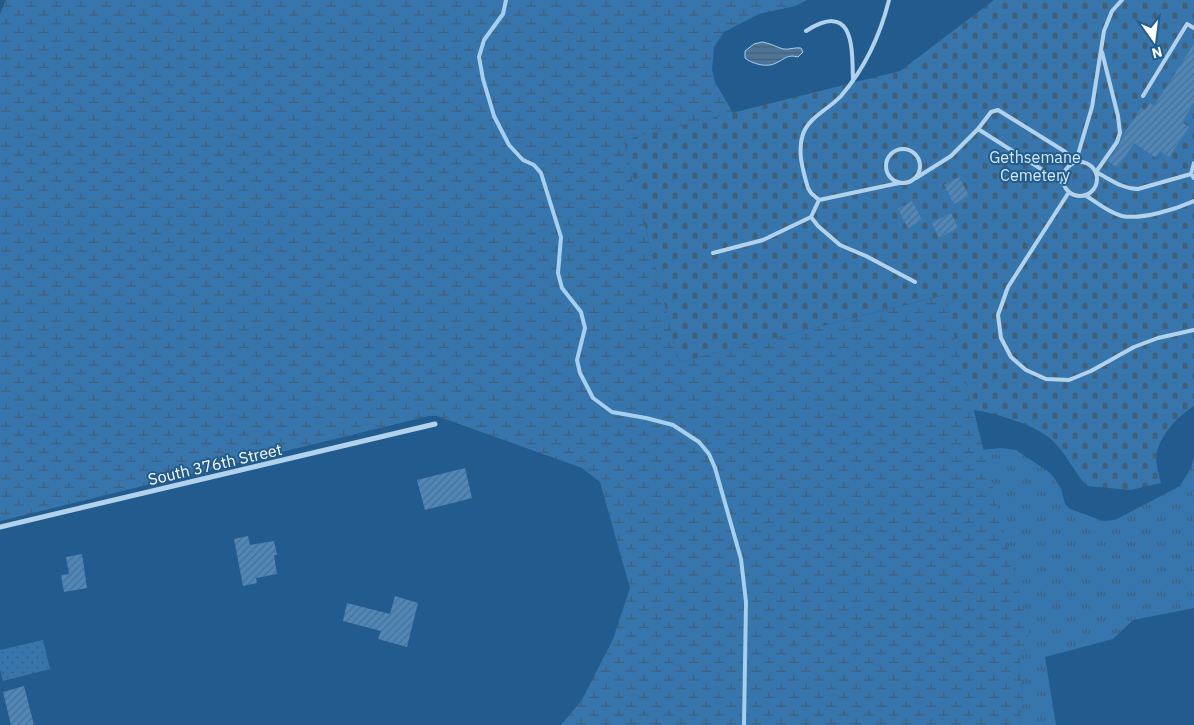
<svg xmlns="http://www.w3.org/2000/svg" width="1194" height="725" viewBox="0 0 1194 725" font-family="'IBM Plex Sans',sans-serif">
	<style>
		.grass { fill: url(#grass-tufts) }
		.wetland { fill: url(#wetland-marsh) }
		.cemetery { fill: url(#cemetery-stones) }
		.park { fill: url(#park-dots) }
		.water { fill: url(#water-rules); stroke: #a6ceed }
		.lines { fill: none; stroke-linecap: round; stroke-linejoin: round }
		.stream { stroke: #a6ceed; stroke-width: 4 }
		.building { fill: url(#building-hatch) }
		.service { stroke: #b2d2ec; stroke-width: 4 }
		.minor { stroke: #b2d2ec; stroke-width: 5 }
		.labels { text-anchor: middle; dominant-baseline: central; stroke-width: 4; stroke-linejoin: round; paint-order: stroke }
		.park-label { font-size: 16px; fill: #d7eaf9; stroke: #225c8f }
		.street-label { font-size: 16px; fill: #fff; stroke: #225c8f }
	</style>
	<defs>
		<pattern id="grass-tufts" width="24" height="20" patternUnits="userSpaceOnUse" patternTransform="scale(1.25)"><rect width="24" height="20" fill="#3676ac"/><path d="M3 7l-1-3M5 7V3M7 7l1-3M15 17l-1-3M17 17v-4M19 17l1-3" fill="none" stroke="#425f77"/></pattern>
		<pattern id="wetland-marsh" width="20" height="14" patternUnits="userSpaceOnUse" patternTransform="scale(1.25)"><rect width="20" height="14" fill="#3676ac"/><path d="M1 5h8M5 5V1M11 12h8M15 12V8" fill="none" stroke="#425f77"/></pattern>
		<pattern id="cemetery-stones" width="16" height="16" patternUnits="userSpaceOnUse" patternTransform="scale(1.25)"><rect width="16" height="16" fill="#3676ac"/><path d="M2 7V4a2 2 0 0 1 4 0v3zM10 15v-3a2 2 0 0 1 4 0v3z" fill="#425f77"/></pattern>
		<pattern id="park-dots" width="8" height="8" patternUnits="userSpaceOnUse" patternTransform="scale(1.25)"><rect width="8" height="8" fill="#3676ac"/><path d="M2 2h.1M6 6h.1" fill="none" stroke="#425f77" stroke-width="1.8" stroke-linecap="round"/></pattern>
		<pattern id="water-rules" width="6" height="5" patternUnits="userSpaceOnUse" patternTransform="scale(1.25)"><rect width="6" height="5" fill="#4d7599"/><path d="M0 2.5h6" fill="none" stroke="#4c5e6f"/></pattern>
		<pattern id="building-hatch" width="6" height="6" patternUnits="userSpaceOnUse" patternTransform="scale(1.25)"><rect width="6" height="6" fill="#4f87b8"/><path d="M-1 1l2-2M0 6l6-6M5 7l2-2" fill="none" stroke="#4e6f8d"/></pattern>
	</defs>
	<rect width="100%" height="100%" fill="#225c8f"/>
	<path class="grass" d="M1000,448L1016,450L1049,472L1056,480L1061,489L1065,504L1070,509L1103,521L1115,520L1180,486L1191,468L1194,457V608L1133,620L1113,639L1045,657L1056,725H1019L1023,702L1019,656L1026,646L983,450Z"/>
	<path class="wetland" d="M6,0H807L795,6L759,14L724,32L714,47L712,70L715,82L733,113L624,140L679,362L945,295L1029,632L1026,646L1019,656L1023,702L1019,725H561L582,700L613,639L630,588L600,482L582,468L437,416H429L0,521V14Z"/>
	<path class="cemetery" d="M994,0H1194V406C1179,415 1164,431 1158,448C1154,458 1158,472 1161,483L1130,490L1087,486C1074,472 1066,453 1052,440C1038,426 993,412 973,410L944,295L679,362L624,140L900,71Z"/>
	<path class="park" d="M43,640L50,669L3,681L0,669V650Z"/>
	<path class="water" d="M762,42C770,43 776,47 783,49C789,50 795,47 801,48L803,52L798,57C787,54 785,59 776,63C768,68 752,64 745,58V51L754,44Z"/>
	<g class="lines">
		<path class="stream" d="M506,0L503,14L484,40L479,57L483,79L494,116L509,145L523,160L534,165L541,173L561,237L558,273L562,288L581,312L585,328L577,360L580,373L593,398L612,412L646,418L673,425L699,442L709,454L715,468L741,559L746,602L744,725"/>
	</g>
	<path class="building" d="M1194,44V103L1182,122L1189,127L1169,157L1160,151L1156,158L1134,143L1118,167L1113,165L1108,161L1120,144L1124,134L1141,108L1145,110L1150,103L1154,106Z
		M959,177L969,196L954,204L944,185Z
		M912,201L922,220L908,228L898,209Z
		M951,213L958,228L939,238L932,223Z
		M465,468L472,498L425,510L417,480Z
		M248,536L250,545L274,541L277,555H274L277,574L256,578L257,583L243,586L234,539Z
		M82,554L87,588L64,592L61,575L69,574L66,557Z
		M395,596L418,603L407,647L378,639L381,631L343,621L347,603L390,614Z
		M24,686L34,725H11L3,692Z"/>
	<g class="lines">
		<path class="service" d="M889,0C880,36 865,68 841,96C829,109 809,117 803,134C797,151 803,171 808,188L811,193L819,200L899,183
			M806,31C855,0 852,49 853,81
			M1102,52L1118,116L1120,133L1117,142L1096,172C1110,179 1122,189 1138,189L1191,174L1194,178
			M1143,96L1187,24L1194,28
			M978,129L991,112L998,110L1064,151L1076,161L1092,107L1104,31L1112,11L1122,0
			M886 166a17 17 0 1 1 34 0a17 17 0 1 1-34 0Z
			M1063 179a17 17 0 1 1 34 0a17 17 0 1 1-34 0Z
			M1191,174L1194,163
			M916,178L951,156L978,129L1063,183
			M1069,192L1008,287L998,315L1001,338L1011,357L1026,370L1046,379L1069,380L1091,371L1134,347L1158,338L1194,330
			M1085,195C1096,202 1109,213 1122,216C1142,220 1176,209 1194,201
			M819,200L811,217L818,226L840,245L866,256L915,282
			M713,253L763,240L811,217"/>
		<path class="minor" d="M0,527L435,424"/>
	</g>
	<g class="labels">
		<g class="park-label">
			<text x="1035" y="157">Gethsemane<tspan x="1035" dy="18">Cemetery</tspan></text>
		</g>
		<g class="street-label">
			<text transform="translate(215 464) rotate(-13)">South 376th Street</text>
		</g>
	</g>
	<g transform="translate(1154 40) rotate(166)" stroke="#225c8f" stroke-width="4" paint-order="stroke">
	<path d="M0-4L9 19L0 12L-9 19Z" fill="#ffffff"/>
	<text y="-8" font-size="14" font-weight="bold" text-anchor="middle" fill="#ffffff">N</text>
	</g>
</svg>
